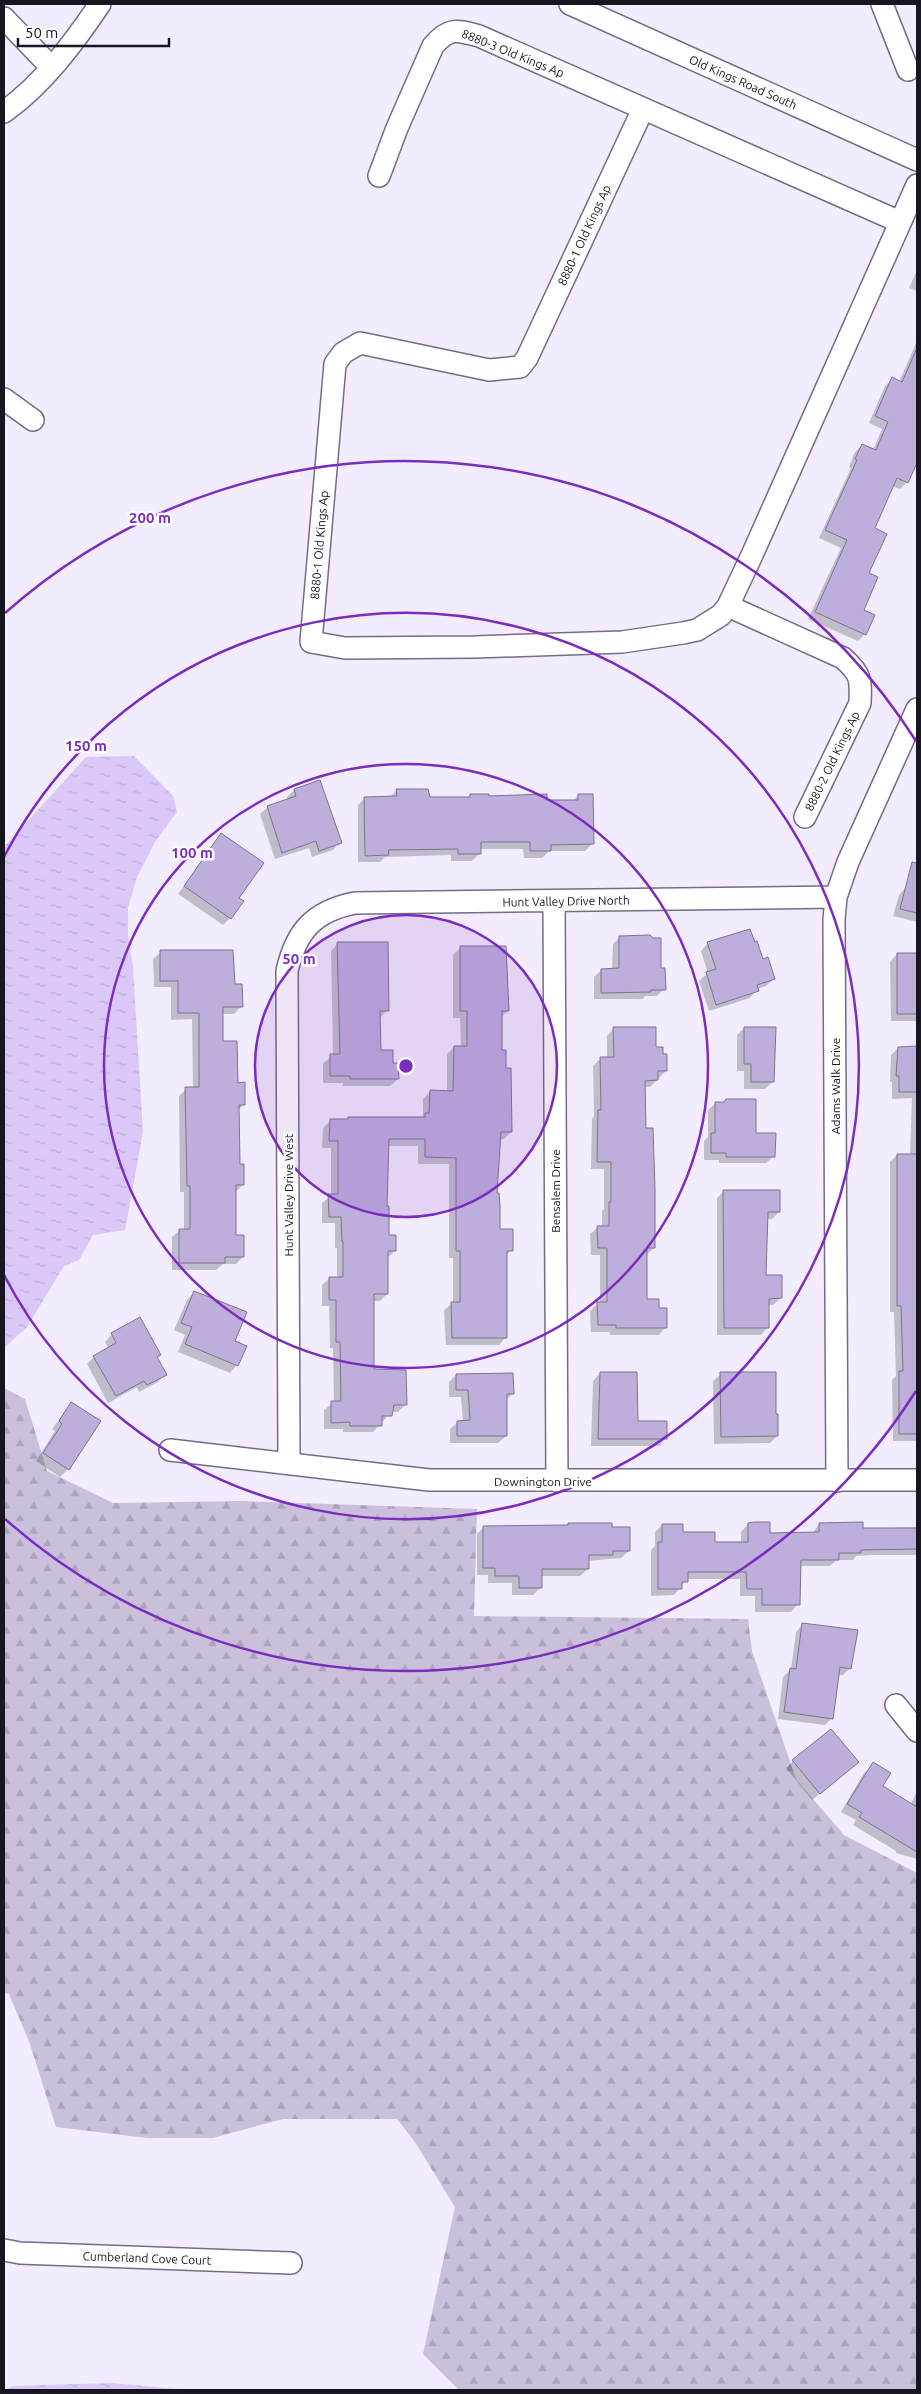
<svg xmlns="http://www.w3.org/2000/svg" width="921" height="2394" viewBox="0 0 921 2394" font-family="Ubuntu,sans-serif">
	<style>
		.forest { fill: url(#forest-firs) }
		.water { fill: url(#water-ripples) }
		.shadow { fill: #0003 }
		.building { fill: #beaedb; stroke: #7d738e }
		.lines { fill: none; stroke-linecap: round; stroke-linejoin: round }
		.minor-casing { stroke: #756b86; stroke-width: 24 }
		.minor { stroke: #fff; stroke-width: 21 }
		.ring { fill: none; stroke: #7b2cbf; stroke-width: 2.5 }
		.labels { text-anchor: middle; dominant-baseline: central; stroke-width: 5; stroke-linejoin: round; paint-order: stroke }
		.street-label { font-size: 12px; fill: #191520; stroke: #fdfdfd }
		.centre { fill: #7b2cbf; stroke: #fdfdfd; stroke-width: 2.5 }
		.ring-label { font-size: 15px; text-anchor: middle; font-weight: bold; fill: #7b2cbf; stroke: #fdfdfd; stroke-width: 5; stroke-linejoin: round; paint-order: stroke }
	</style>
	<defs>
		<pattern id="forest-firs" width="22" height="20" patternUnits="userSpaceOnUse" patternTransform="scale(1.25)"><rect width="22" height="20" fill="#cac0dc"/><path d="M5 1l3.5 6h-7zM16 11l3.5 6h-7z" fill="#ada4bc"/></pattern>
		<pattern id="water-ripples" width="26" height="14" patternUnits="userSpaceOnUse" patternTransform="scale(1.25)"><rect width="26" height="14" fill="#dac9f8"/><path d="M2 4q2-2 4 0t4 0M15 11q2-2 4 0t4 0" fill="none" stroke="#baacd4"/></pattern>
	</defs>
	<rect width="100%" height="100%" fill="#f2ecfe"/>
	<path class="forest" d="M4,1388L25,1399L47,1471L113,1503L241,1501L477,1509L474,1616L748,1619L752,1651L796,1779L844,1835L917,1873V2390H459L423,2354L455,2207L415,2142L397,2119H283L213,2138H147L56,2127L30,2044L9,1994L4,1993Z"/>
	<path class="water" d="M134,756L173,796L177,812L155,842L137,877L128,908V935L133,967L143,1132L125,1230L93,1235L79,1260L64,1266L27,1327L4,1348V847L86,757Z
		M111,2383L189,2390H4L13,2386Z"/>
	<path class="shadow" d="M917,270V291L909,288Z
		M917,341V449L911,462L907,482L900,489L892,486L874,529L862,611L865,634L858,641L808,619L841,548L819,538L851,468L849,467L855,452L862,445L873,450L882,429L869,423L885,386L892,379L899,382Z
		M294,790L340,842L333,850L312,857L309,848L275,859L260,814L268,807L288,800L287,797Z
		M397,790L429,798H467L470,795L545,801H573L578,795L592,844L585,851H549L542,858H524L523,849H480V853L472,861H451V855L385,857L380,862H358V805L365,798L390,797Z
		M221,835L238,898L230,918L223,925L178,894Z
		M906,887L917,890V922L893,916L899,895Z
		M620,937L660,969L664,989L657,996H645L643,999H594V977L601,970H612L613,944Z
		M338,943L387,1010L380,1018V1052L392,1064L398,1079L390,1086H343V1083H323V1063L333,1056L331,951Z
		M708,943L762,961L774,979L766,986L757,989L750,998L709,1011L699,981L708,973L701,951Z
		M460,948L508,1011L500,1018V1052L511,1132L504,1139H499L496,1194L499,1230L511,1250L506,1256V1337L499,1345H446L444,1310L453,1303V1258H449V1164H418V1146H387L386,1207L388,1237L395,1251L387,1258V1294L380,1301H373V1370L405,1405L398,1412H391L373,1432H343V1429H324V1410L334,1402L333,1348H330L329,1306H322V1285L330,1278H337V1248H335V1223H322V1203L331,1196V1148H322L323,1128L330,1121H346L348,1118H423V1099L431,1091L447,1092V1054L454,1047H461L460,1018H453V955Z
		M161,952L234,985L242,1006L234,1014H222V1042L244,1104L238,1111L239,1165L243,1185L235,1192V1236L243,1257L236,1264H223L216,1270H172V1237L180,1230H184V1192H180L179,1096L186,1089H193L192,1019L171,1020V987H154L153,959Z
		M897,954H917V1021H891L890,962Z
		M614,1028L655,1049L666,1071L650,1087H644V1129L654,1248L646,1255V1301L658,1309L666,1327L659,1335H610V1332H591L590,1311L597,1304H600V1255H591L590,1234L598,1227H602V1211L604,1209V1169H591L592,1119L594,1116L593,1066L601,1058H607V1036Z
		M744,1028L773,1081L765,1089H744V1071H737V1035Z
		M898,1048H917V1441H893L892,1380L896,1376L894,1312H890V1162L897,1155H910L912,1098L892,1099V1082H890L891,1055Z
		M716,1103L755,1134L774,1156L766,1163H719V1160H704V1141L708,1137V1110Z
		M724,1191L779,1212L772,1219H767L765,1276L781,1298L773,1305H768V1327L761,1335H717V1198Z
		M194,1292L234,1342L237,1365L230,1373L178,1352L185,1335L174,1330L187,1300Z
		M112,1334L156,1358L165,1374L158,1382L139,1392L137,1387L108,1403L87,1364L94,1357L109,1349L105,1342Z
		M600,1373L637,1422L666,1438L659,1446H591L593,1381Z
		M721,1374L774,1416L777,1436L770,1443L714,1444L713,1381Z
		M456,1375L512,1394L506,1400V1436L498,1443H450V1429L458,1422H463L461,1397H449V1382Z
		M71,1404L99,1422L68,1469L60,1477L36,1461L55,1431L52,1429Z
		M748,1524L769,1535L812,1534L819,1524L862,1529L917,1527V1562L916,1555H871L856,1556L853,1560H837L830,1566H799L798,1604L791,1612H755V1596H740V1579H687L674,1595L651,1596V1550L655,1546V1532L662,1525L714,1543H741V1532Z
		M484,1527L611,1528L629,1551L621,1558L587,1561L588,1569L580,1576H540V1588L533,1595H512V1583H488V1575H477V1534Z
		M803,1624L850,1668L843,1675H838L832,1718L825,1725L778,1719L783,1677L791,1669L796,1632Z
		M793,1761L850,1769L812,1800L786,1768Z
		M872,1766L882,1786L911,1804L917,1791V1859L896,1853V1851L853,1825L856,1820L841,1812L864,1773Z"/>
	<path class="building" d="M917,348V463L908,483L897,478L875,528L887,534L869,573L878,577L864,610L875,615L866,635L815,612L847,540L825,530L857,460L855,459L862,444L876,450L888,422L875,416L892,377L902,382Z
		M320,780L342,843L319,851L316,841L282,853L267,806L296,796L294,789Z
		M396,789H428L430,797H470V794H489V796L547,794V800H578V794H593L594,844L551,845V851H530V842H481V854H458V849L388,850L389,855L365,856L364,797L397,796Z
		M221,833L264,863L239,898L244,901L231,919L184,886Z
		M912,862L917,863V913L900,909Z
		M750,929L755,942L757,941L763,959L768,957L775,979L757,985L759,991L716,1005L706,972L716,969L707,942Z
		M650,935L653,938H661V968H665L666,990H651V992L601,993V969L619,968V936Z
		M337,942H388L389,1011H380L381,1050H393V1063H398L399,1079H350V1076H330V1054H340Z
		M460,946H506L509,1011H502V1050H506V1068H511L512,1132H501L497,1193H499L500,1204V1229H513V1251H507V1338H452L451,1302H460V1251H456V1158L425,1157V1139H389L387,1206H389V1235H396V1251H388V1294H374V1369L406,1370L407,1405H394L392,1416H382V1426H350V1422L331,1423V1401H341L340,1342H336V1300H329V1277H343V1241H342L341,1217H329L328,1194H338V1141H329L330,1119H348V1117H425V1113H429L430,1090L453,1091L454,1046H467V1011H460Z
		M160,950H233L235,984H242L243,1007H223V1041H237L238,1083L245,1082V1105H239L240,1164H244V1185H236V1235H244V1257H225V1263H179V1229H190V1186H187L185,1087H199V1013H178V981H160Z
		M897,953H917V1014H897Z
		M613,1027H656V1047H663V1054H667V1071H658V1080L645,1081L646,1128H653L655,1189V1248H647V1299H659V1308H667V1328H616V1325H598L597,1302H607V1248H598L597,1226H609V1202H611V1162H597L598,1110H601L600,1057H614Z
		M744,1027H776L774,1082H751V1064H744Z
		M917,1046V1092H899V1076H896L898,1047Z
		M726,1099H756V1133H776L775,1157H726V1153H711V1133H715V1102H724Z
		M897,1154H917V1434H899V1371H903L901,1306H897Z
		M723,1190H780V1212H768L766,1275H782V1298L769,1299V1328H724Z
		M194,1291L247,1312L235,1341L247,1346L238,1366L185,1344L192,1327L181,1323Z
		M140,1317L161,1355L157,1357L167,1375L147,1385L144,1381L116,1396L93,1356L116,1343L111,1333Z
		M600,1372H637L638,1421H667V1439H598Z
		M720,1372H776V1414H778V1436L721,1437Z
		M513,1373L514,1394H507V1436H457V1421L470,1420L468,1390H456V1374Z
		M71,1402L101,1421L69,1470L43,1453L62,1424L59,1421Z
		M754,1522H770V1533L819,1532V1523L863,1522V1528H917V1549L861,1550V1553H839V1560H801L800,1605H762V1589H747L746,1572H688V1582H682V1589H658V1542H662V1524H683V1532H715V1542H748V1523Z
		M568,1523H612V1527H630V1551H613V1555H589V1569H542V1588H519V1576H495V1568H483V1526L568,1525Z
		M802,1623L858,1630L851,1669L840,1667L833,1719L784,1712L790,1668L796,1669Z
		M831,1729L859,1762L820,1794L792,1760Z
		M873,1762L891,1773L883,1786L917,1807V1852L859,1817L862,1813L847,1804Z"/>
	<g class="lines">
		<defs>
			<path id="minor" d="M570,4L917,160
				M882,4L908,70
				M4,18L51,67
				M643,109L527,358L520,367L489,370L360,343L343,353L335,364L311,642L345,648L475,647L622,642L683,633L697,630L721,615L728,606L752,555L917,185
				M4,112C43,84 73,44 100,4
				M379,176L397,128L433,46C449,27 457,30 479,36L900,222
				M4,399L33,420
				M728,606L843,658C861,674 861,679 860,703L805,817
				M554,901L557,1481
				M170,1450L429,1480H917
				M289,1463L287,971C296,931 314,911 355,903L836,897
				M837,1481L834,920L836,897L848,862L917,709
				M896,1705L917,1731
				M4,2250L20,2253L291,2263"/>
		</defs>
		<use href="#minor" class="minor-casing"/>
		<use href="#minor" class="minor"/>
	</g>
	<circle cx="406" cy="1066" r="151" fill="#7b2cbf" fill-opacity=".12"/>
	<g class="ring">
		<circle cx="406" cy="1066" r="151"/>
		<circle cx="406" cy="1066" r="302"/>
		<path d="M4 857A453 453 0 1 1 4 1275"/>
		<path d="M916 1391A605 605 0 0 1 5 1519M5 613A605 605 0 0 1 916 741"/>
	</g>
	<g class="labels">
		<g class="street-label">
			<text transform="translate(513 53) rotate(22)">8880-3 Old Kings Ap</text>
			<text transform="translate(743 82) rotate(24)">Old Kings Road South</text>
			<text transform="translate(584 235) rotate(-65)">8880-1 Old Kings Ap</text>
			<text transform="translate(319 545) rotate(-85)">8880-1 Old Kings Ap</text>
			<text transform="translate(832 761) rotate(-64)">8880-2 Old Kings Ap</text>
			<text transform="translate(566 901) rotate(-1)">Hunt Valley Drive North</text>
			<text transform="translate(835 1086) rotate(-90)">Adams Walk Drive</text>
			<text transform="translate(555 1191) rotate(-90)">Bensalem Drive</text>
			<text transform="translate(288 1195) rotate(-90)">Hunt Valley Drive West</text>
			<text x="543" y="1481">Downington Drive</text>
			<text transform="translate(147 2258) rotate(2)">Cumberland Cove Court</text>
		</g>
	</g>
	<circle cx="406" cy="1066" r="8" class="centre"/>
	<g class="ring-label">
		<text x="150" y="523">200 m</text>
		<text x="86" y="751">150 m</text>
		<text x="192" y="858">100 m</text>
		<text x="299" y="964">50 m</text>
	</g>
	<rect width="921" height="2394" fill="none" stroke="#191520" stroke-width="10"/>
	<path d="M18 38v8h151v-8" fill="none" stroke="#191520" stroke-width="2.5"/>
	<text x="25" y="38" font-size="15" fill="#191520" stroke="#fdfdfd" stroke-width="4" paint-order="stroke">50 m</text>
</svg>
